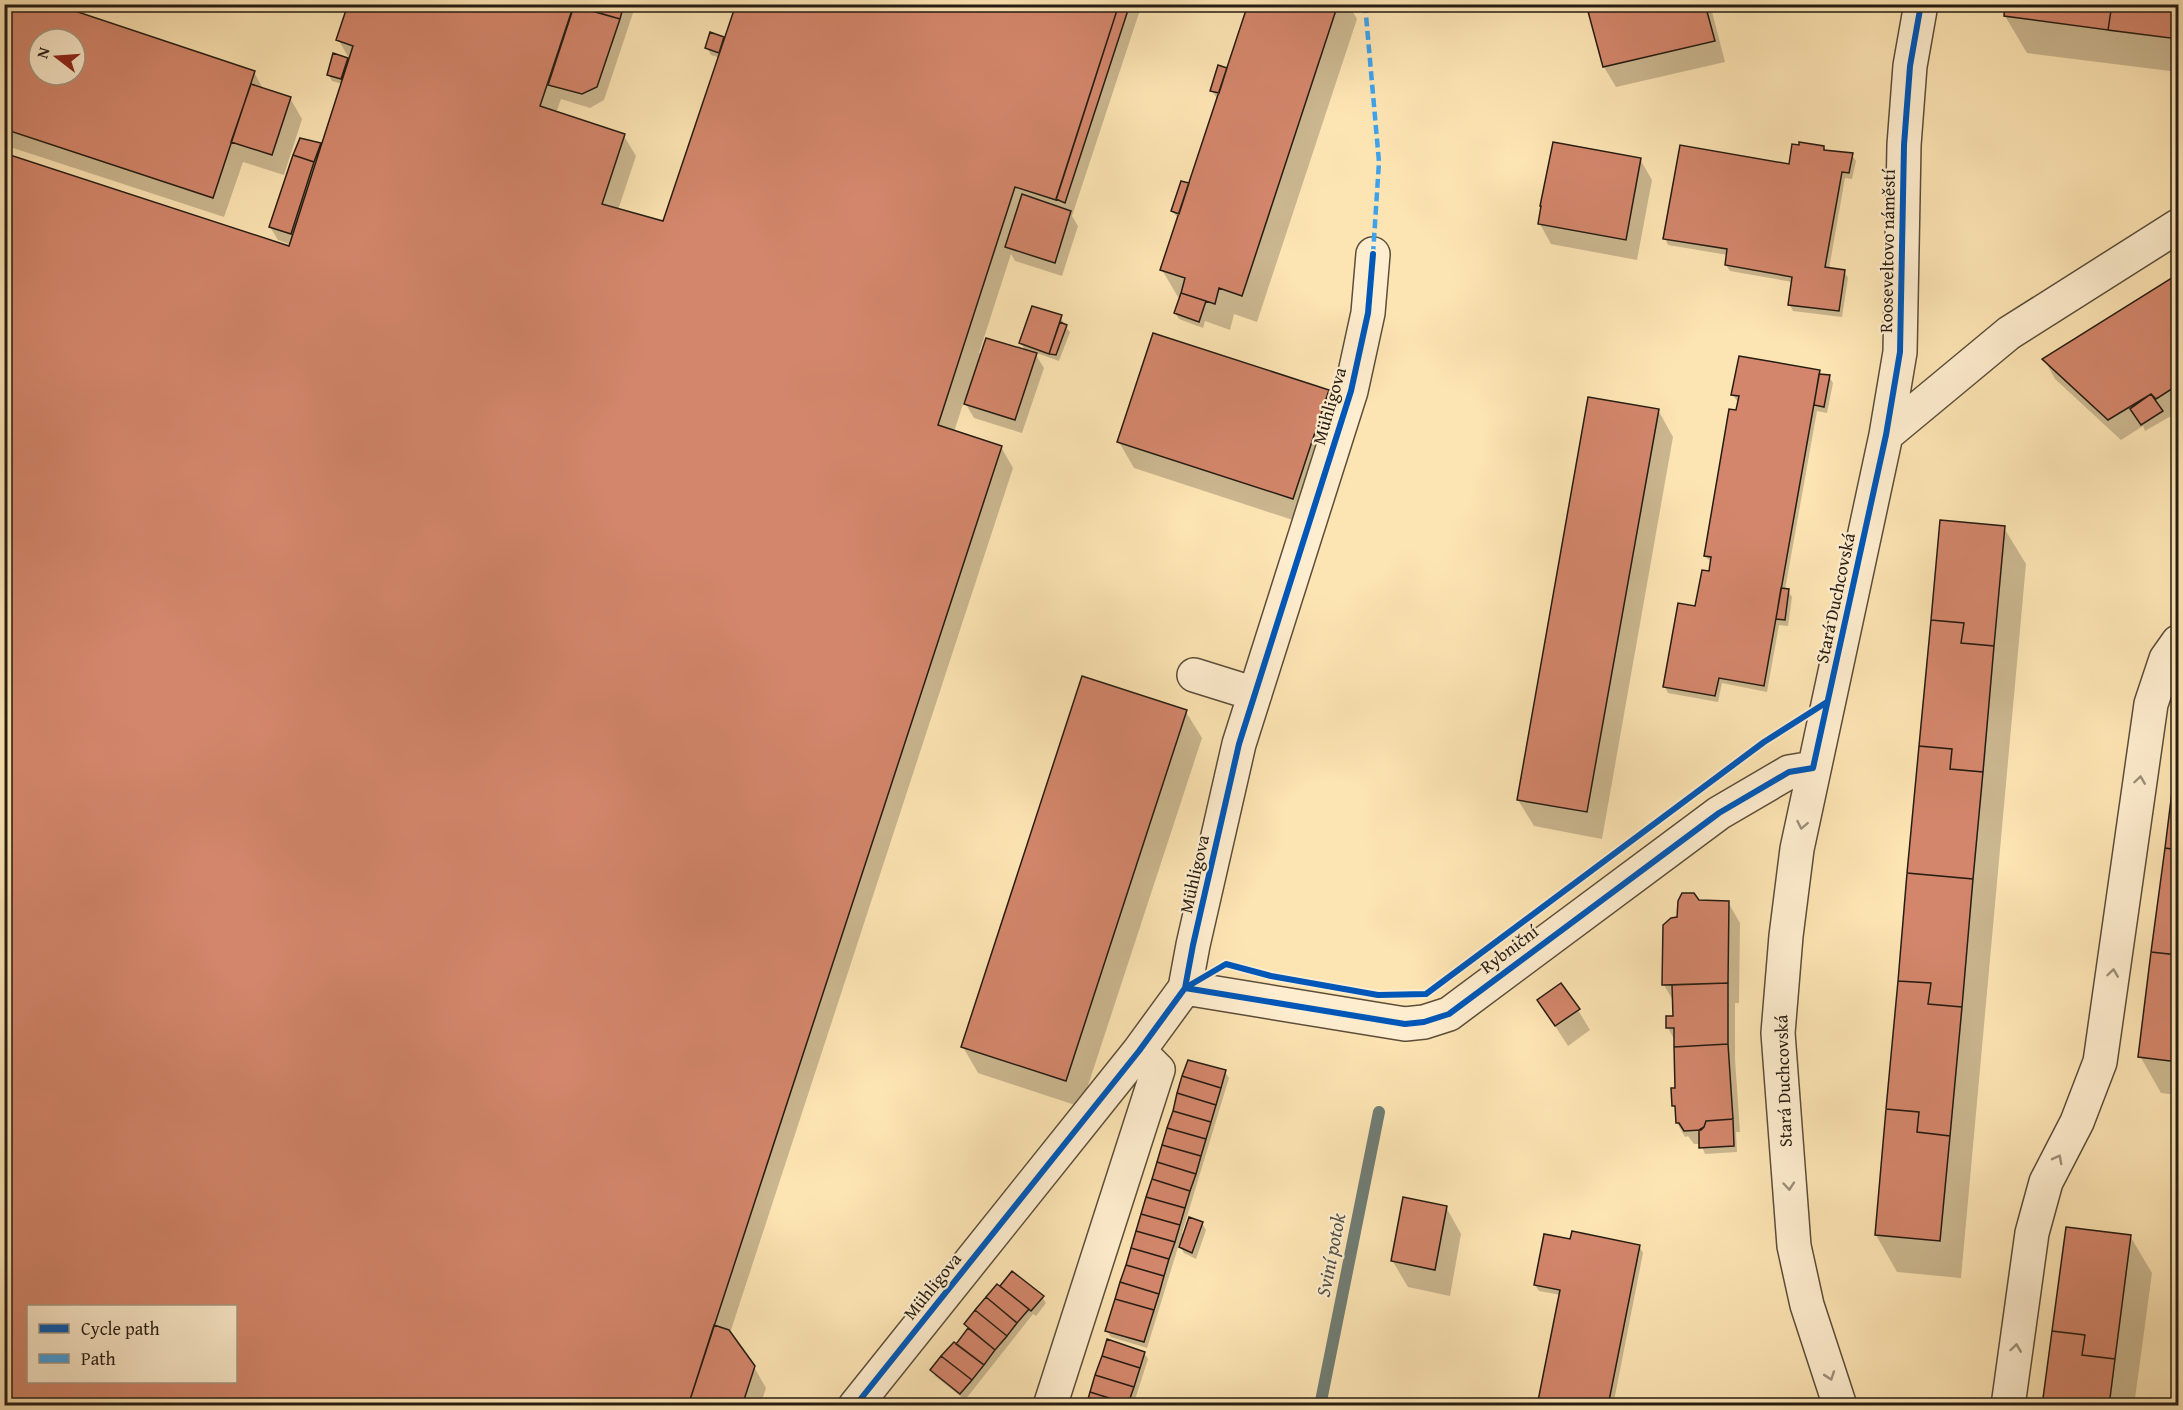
<svg xmlns="http://www.w3.org/2000/svg" width="2183" height="1410" viewBox="0 0 2183 1410" font-family="'Gentium Book Plus',serif">
	<style>
		.shadow { fill: #0003; fill-rule: evenodd }
		.lines { fill: none; stroke-linecap: round; stroke-linejoin: round }
		.stream { stroke: #707d74; stroke-width: 12 }
		.building { fill: #d3866b; stroke: #251c12; stroke-width: 1.5; fill-rule: evenodd }
		.minor-casing { stroke: #5b4e3a; stroke-width: 36 }
		.minor { stroke: #feedce; stroke-width: 33 }
		.quiet { stroke: #3ea2ea; stroke-width: 4.5; stroke-dasharray: 9 4.5; stroke-linecap: butt }
		.cycleway-casing { stroke: #feedce; stroke-width: 10 }
		.cycleway { stroke: #0057b8; stroke-width: 6 }
		.oneway { stroke: #9c8f79 }
		.labels { text-anchor: middle; dominant-baseline: central; stroke-width: 4.5; stroke-linejoin: round; paint-order: stroke }
		.street-label { font-size: 18px; fill: #251c12; stroke: #feedce }
		.water-label { font-size: 20px; font-style: italic; fill: #51544b; stroke: #feedce }
	</style>
	<rect width="100%" height="100%" fill="#fde4b3"/>
	<filter id="stains"><feTurbulence type="fractalNoise" baseFrequency=".00333" numOctaves="4"/><feColorMatrix values="0 0 0 0 .2 0 0 0 0 .09 0 0 0 0 .02 0 0 0 .5 -.17"/></filter>
	<radialGradient id="worn" r=".72"><stop offset=".6" stop-color="#630" stop-opacity="0"/><stop offset="1" stop-color="#630" stop-opacity=".3"/></radialGradient>
	<path class="shadow" d="M349,4H636L604,100L590,108L561,99L556,113L624,136L636,156L618,210L664,222L721,58L711,55L707,48L723,38L726,42L738,4H1142L1072,216L1078,226L1062,276L1015,261L1011,254L979,353L1026,352L1021,343L1061,317L1064,325L1070,332L1059,361L1034,352L1044,368L1022,433L974,418L964,401L954,432L1001,447L1013,468L730,1333L754,1367L766,1388L760,1406H4V154L289,248L291,245L278,240L270,227L320,145L322,148L342,84L332,81L328,74L334,55L350,60L338,39ZM28,1306H236V1382H28Z
		M1241,4H1348L1357,19L1257,322L1234,314L1230,330L1205,321L1203,328L1179,319L1175,313L1181,298L1178,297L1162,270L1179,219L1172,211L1189,187L1219,98L1216,97L1212,91L1227,72L1249,6Z
		M1587,4H1710L1725,62L1616,87L1604,67Z
		M2007,4H2178V72L2027,53L2005,16Z
		M4,8L254,72L263,89L290,98L302,119L284,175L243,162L224,217L4,145ZM39,39H75V75H39Z
		M1824,147L1826,151L1852,155L1856,161L1852,179L1845,178L1829,269L1844,271L1848,278L1842,317L1793,311L1790,305L1793,282L1730,271L1726,265L1728,255L1668,245L1665,238Z
		M1640,159L1652,180L1637,260L1551,244L1540,224Z
		M2178,276V412L2145,431L2143,426L2121,440L2055,379L2044,359Z
		M1819,371L1821,376H1829L1833,383L1827,413L1817,411L1785,590L1788,591L1792,597L1788,626L1779,625L1767,692L1722,683L1718,702L1668,693L1665,687L1710,573L1712,563L1705,556L1739,402L1737,401L1733,395Z
		M1328,391L1343,418L1308,525L1134,468L1119,442Z
		M1658,410L1673,437L1602,839L1534,826L1518,800Z
		M1941,522L2004,528L2026,564L1961,1278L1897,1272L1876,1235Z
		M1186,712L1202,738L1081,1107L978,1073L963,1047Z
		M2178,749V1095L2161,1093L2140,1056Z
		M1698,901L1728,902L1740,923L1739,1003H1735V1059L1740,1132H1736L1737,1152L1705,1154L1701,1144H1694L1688,1136L1685,1137L1677,1123V1111L1674,1105L1676,1090L1675,1041L1668,1028L1675,1017L1674,1002L1664,985L1678,918Z
		M1539,1001L1578,1010L1590,1030L1568,1046Z
		M1225,1072L1229,1078L1182,1233L1185,1234L1202,1223L1206,1230L1196,1259L1184,1253L1179,1244L1147,1348L1111,1337L1107,1331Z
		M1446,1207L1461,1234L1450,1296L1408,1287L1392,1260Z
		M2130,1236L2152,1273L2134,1406H2044Z
		M1571,1241L1639,1246L1643,1253L1613,1406H1539L1561,1295L1539,1291L1535,1285Z
		M1013,1273L1042,1297L1046,1303L1036,1316L1033,1314L965,1400L935,1376L932,1370L956,1346L968,1329L965,1324Z
		M1144,1353L1148,1359L1133,1406H1087Z"/>
	<g class="lines">
		<path class="stream" d="M1320,1406L1379,1112"/>
	</g>
	<path class="building" d="M4,4H54L255,71L213,198L4,129ZM39,39H75V75H39Z
		M348,4H574L540,106L625,134L602,204L663,221L736,4H1119L1056,200L1015,187L938,425L1002,446L688,1406H4V153L289,246L353,46L336,40ZM28,1306H236V1382H28Z
		M580,4H624L620,19L579,7Z
		M1119,4H1130L1065,203L1056,199Z
		M1248,4H1338L1242,296L1219,288L1215,304L1181,293L1185,278L1160,270Z
		M1586,4H1705L1715,41L1603,67Z
		M2005,4H2112L2108,30L2004,16Z
		M2112,4H2178V39L2108,30Z
		M574,6L620,19L597,87L582,94L548,85Z
		M710,32L724,37L719,53L705,48Z
		M333,53L348,58L341,79L327,75Z
		M1218,65L1227,68L1219,93L1210,91Z
		M251,84L291,97L272,155L231,142Z
		M300,138L321,143L314,162L293,155Z
		M1553,142L1641,158L1626,240L1538,224L1541,206H1540Z
		M1799,142L1824,146V150L1853,153L1849,173L1842,172L1825,267L1845,270L1839,311L1788,305L1792,277L1725,265L1727,249L1663,239L1680,145L1789,164L1792,144L1799,145Z
		M293,155L314,162L291,234L269,227Z
		M1181,181L1189,183L1179,214L1171,211Z
		M1022,194L1071,211L1055,263L1005,247Z
		M2178,274V385L2156,399L2151,394L2108,420L2042,359Z
		M1181,293L1206,301L1199,322L1174,313Z
		M1032,306L1062,315L1049,354L1019,343Z
		M1060,322L1067,325L1056,355L1049,354Z
		M1153,333L1329,390L1293,499L1117,442Z
		M986,338L1037,353L1015,420L964,404Z
		M1739,356L1820,370L1764,686L1719,678L1715,696L1663,687L1678,603L1695,606L1702,570L1709,571L1711,557L1704,556L1729,409L1736,410L1739,396L1731,395Z
		M1819,374L1830,375L1824,407L1814,405Z
		M2151,394L2163,411L2141,425L2130,409Z
		M1588,397L1659,409L1587,812L1517,800Z
		M1940,520L2005,526L1994,646L1961,643L1964,623L1931,620Z
		M1781,588L1789,589L1785,620L1776,619Z
		M1931,620L1964,623L1961,643L1994,646L1983,772L1950,769L1952,749L1919,746Z
		M1082,676L1187,710L1066,1081L961,1047Z
		M2178,743V850L2165,848Z
		M1919,746L1952,749L1950,769L1983,772L1973,879L1907,873Z
		M2165,848L2178,850V955L2151,952Z
		M1907,873L1973,879L1962,1007L1928,1004L1931,983L1898,981Z
		M1682,893H1694L1699,900L1729,901L1728,983L1662,985L1663,925L1671,918L1677,917L1678,901Z
		M2151,952L2178,955V1062L2138,1057Z
		M1898,981L1931,983L1928,1004L1962,1007L1950,1136L1917,1132L1919,1112L1886,1109Z
		M1561,983L1580,1009L1555,1026L1537,1000Z
		M1728,983V1044L1674,1047V1028H1666V1016H1673L1672,985Z
		M1728,1044L1733,1119L1706,1121L1704,1127L1701,1130L1684,1131L1679,1123H1676L1675,1106H1672L1671,1088H1675L1674,1047Z
		M1188,1060L1226,1070L1221,1088L1182,1076Z
		M1182,1076L1221,1088L1216,1105L1177,1093Z
		M1177,1093L1216,1105L1211,1122L1173,1111Z
		M1886,1109L1919,1112L1917,1132L1950,1136L1940,1241L1875,1235Z
		M1173,1111L1211,1122L1206,1139L1167,1128Z
		M1733,1119L1734,1146L1699,1148V1130L1704,1127L1706,1121Z
		M1167,1128L1206,1139L1201,1156L1162,1145Z
		M1162,1145L1201,1156L1196,1174L1157,1162Z
		M1157,1162L1196,1174L1190,1191L1152,1179Z
		M1152,1179L1190,1191L1185,1208L1146,1197Z
		M1146,1197L1185,1208L1180,1225L1141,1214Z
		M1403,1197L1447,1206L1435,1270L1391,1261Z
		M1141,1214L1180,1225L1175,1242L1136,1231Z
		M1189,1217L1203,1222L1192,1253L1179,1247Z
		M2066,1227L2131,1235L2115,1359L2082,1355L2085,1335L2052,1331Z
		M1136,1231L1175,1242L1169,1259L1131,1248Z
		M1572,1231L1640,1245L1608,1406H1537L1560,1290L1534,1285L1544,1234L1570,1239Z
		M1131,1248L1169,1259L1164,1276L1126,1265Z
		M1126,1265L1164,1276L1159,1294L1120,1282Z
		M1012,1271L1044,1296L1031,1311L1000,1286Z
		M1120,1282L1159,1294L1154,1310L1115,1299Z
		M997,1284L1029,1309L1017,1323L986,1297Z
		M986,1297L1017,1323L1007,1336L975,1310Z
		M1115,1299L1154,1310L1144,1342L1105,1331Z
		M975,1310L1007,1336L995,1350L964,1324Z
		M714,1325L729,1330L755,1366L742,1406H688Z
		M968,1328L995,1350L984,1365L956,1344Z
		M2052,1331L2085,1335L2082,1355L2115,1359L2109,1406H2042Z
		M1107,1339L1145,1352L1140,1368L1102,1356Z
		M954,1342L984,1365L972,1380L941,1356Z
		M941,1356L972,1380L960,1394L930,1370Z
		M1102,1356L1140,1368L1134,1387L1095,1375Z
		M1095,1375L1134,1387L1128,1404L1090,1392Z
		M1090,1392L1128,1404L1127,1406H1086Z"/>
	<g class="lines">
		<defs>
			<path id="minor" d="M1886,435L2009,333L2178,226
				M1194,675L1255,694
				M1185,988L1405,1024L1424,1022L1449,1014L1719,813L1789,772L1813,768
				M855,1406L1139,1051L1185,988L1193,945L1239,744L1351,391L1368,313L1373,254
				M1050,1406L1158,1070L1139,1051
				M1840,1406L1807,1305L1794,1246L1778,1033L1786,936L1797,849L1886,435L1900,352L1904,145L1910,66L1921,4
				M2008,1406L2032,1233L2046,1182L2077,1122L2100,1062L2151,704L2166,659L2178,642"/>
		</defs>
		<use href="#minor" class="minor-casing"/>
		<use href="#minor" class="minor"/>
		<path class="quiet" d="M1365,4L1379,162L1373,254"/>
		<defs>
			<path id="cycleway" d="M1185,988L1405,1024L1424,1022L1449,1014L1719,813L1789,772L1813,768L1886,435L1900,352L1904,145L1910,66L1921,4
				M1185,988L1226,964L1271,976L1378,995L1426,994L1764,742L1827,702
				M855,1406L1139,1051L1185,988L1193,945L1239,744L1351,391L1368,313L1373,254"/>
		</defs>
		<use href="#cycleway" class="cycleway-casing"/>
		<use href="#cycleway" class="cycleway"/>
	</g>
	<defs><path id="oneway-chevron" d="M-2-3.5L2.5 0L-2 3.5" fill="none" stroke-width="1.6" stroke-linecap="round" stroke-linejoin="round" transform="scale(1.5)"/></defs>
	<g class="oneway">
		<use href="#oneway-chevron" transform="translate(2140 780) rotate(-82)"/>
		<use href="#oneway-chevron" transform="translate(1802 825) rotate(101)"/>
		<use href="#oneway-chevron" transform="translate(2113 973) rotate(-82)"/>
		<use href="#oneway-chevron" transform="translate(2058 1159) rotate(-62)"/>
		<use href="#oneway-chevron" transform="translate(1789 1186) rotate(85)"/>
		<use href="#oneway-chevron" transform="translate(2016 1348) rotate(-82)"/>
		<use href="#oneway-chevron" transform="translate(1830 1376) rotate(71)"/>
	</g>
	<g class="labels">
		<g class="street-label">
			<text transform="translate(1887 251) rotate(-89)">Rooseveltovo náměstí</text>
			<text transform="translate(1329 406) rotate(-74)">Mühligova</text>
			<text transform="translate(1835 598) rotate(-78)">Stará Duchcovská</text>
			<text transform="translate(1194 874) rotate(-77)">Mühligova</text>
			<text transform="translate(1509 949) rotate(-37)">Rybniční</text>
			<text transform="translate(1783 1081) rotate(-92)">Stará Duchcovská</text>
			<text transform="translate(932 1286) rotate(-51)">Mühligova</text>
		</g>
		<g class="water-label">
			<text transform="translate(1330 1255) rotate(-79)">Sviní potok</text>
		</g>
	</g>
	<rect width="2183" height="1410" fill="none" stroke="#fde4b3" stroke-width="24"/>
	<rect x="6" y="6" width="2171" height="1398" fill="none" stroke="#251c12" stroke-width="3"/>
	<rect x="12" y="12" width="2159" height="1386" fill="none" stroke="#251c12" stroke-width="1.5"/>
	<rect x="27" y="1305" width="210" height="78" fill="#feedce" stroke="#a79983" stroke-width="1.5"/>
	<rect x="39" y="1324" width="30" height="9" fill="#0057b8" stroke="#a79983" stroke-width="1.5"/>
	<text x="81" y="1335" font-size="18" fill="#251c12">Cycle path</text>
	<rect x="39" y="1354" width="30" height="9" fill="#3ea2ea" stroke="#a79983" stroke-width="1.5"/>
	<text x="81" y="1365" font-size="18" fill="#251c12">Path</text>
	<g transform="translate(57 57) rotate(287)"><circle r="28" fill="#feedce" stroke="#a79983" stroke-width="1.5"/>
	<path d="M0-4.5L10 22L0 15L-10 22Z" fill="#8f2418"/>
	<text y="-9" font-size="16" font-weight="bold" text-anchor="middle" fill="#251c12">N</text>
	</g>
	<rect width="100%" height="100%" filter="url(#stains)"/>
	<rect width="100%" height="100%" fill="url(#worn)"/>
</svg>
